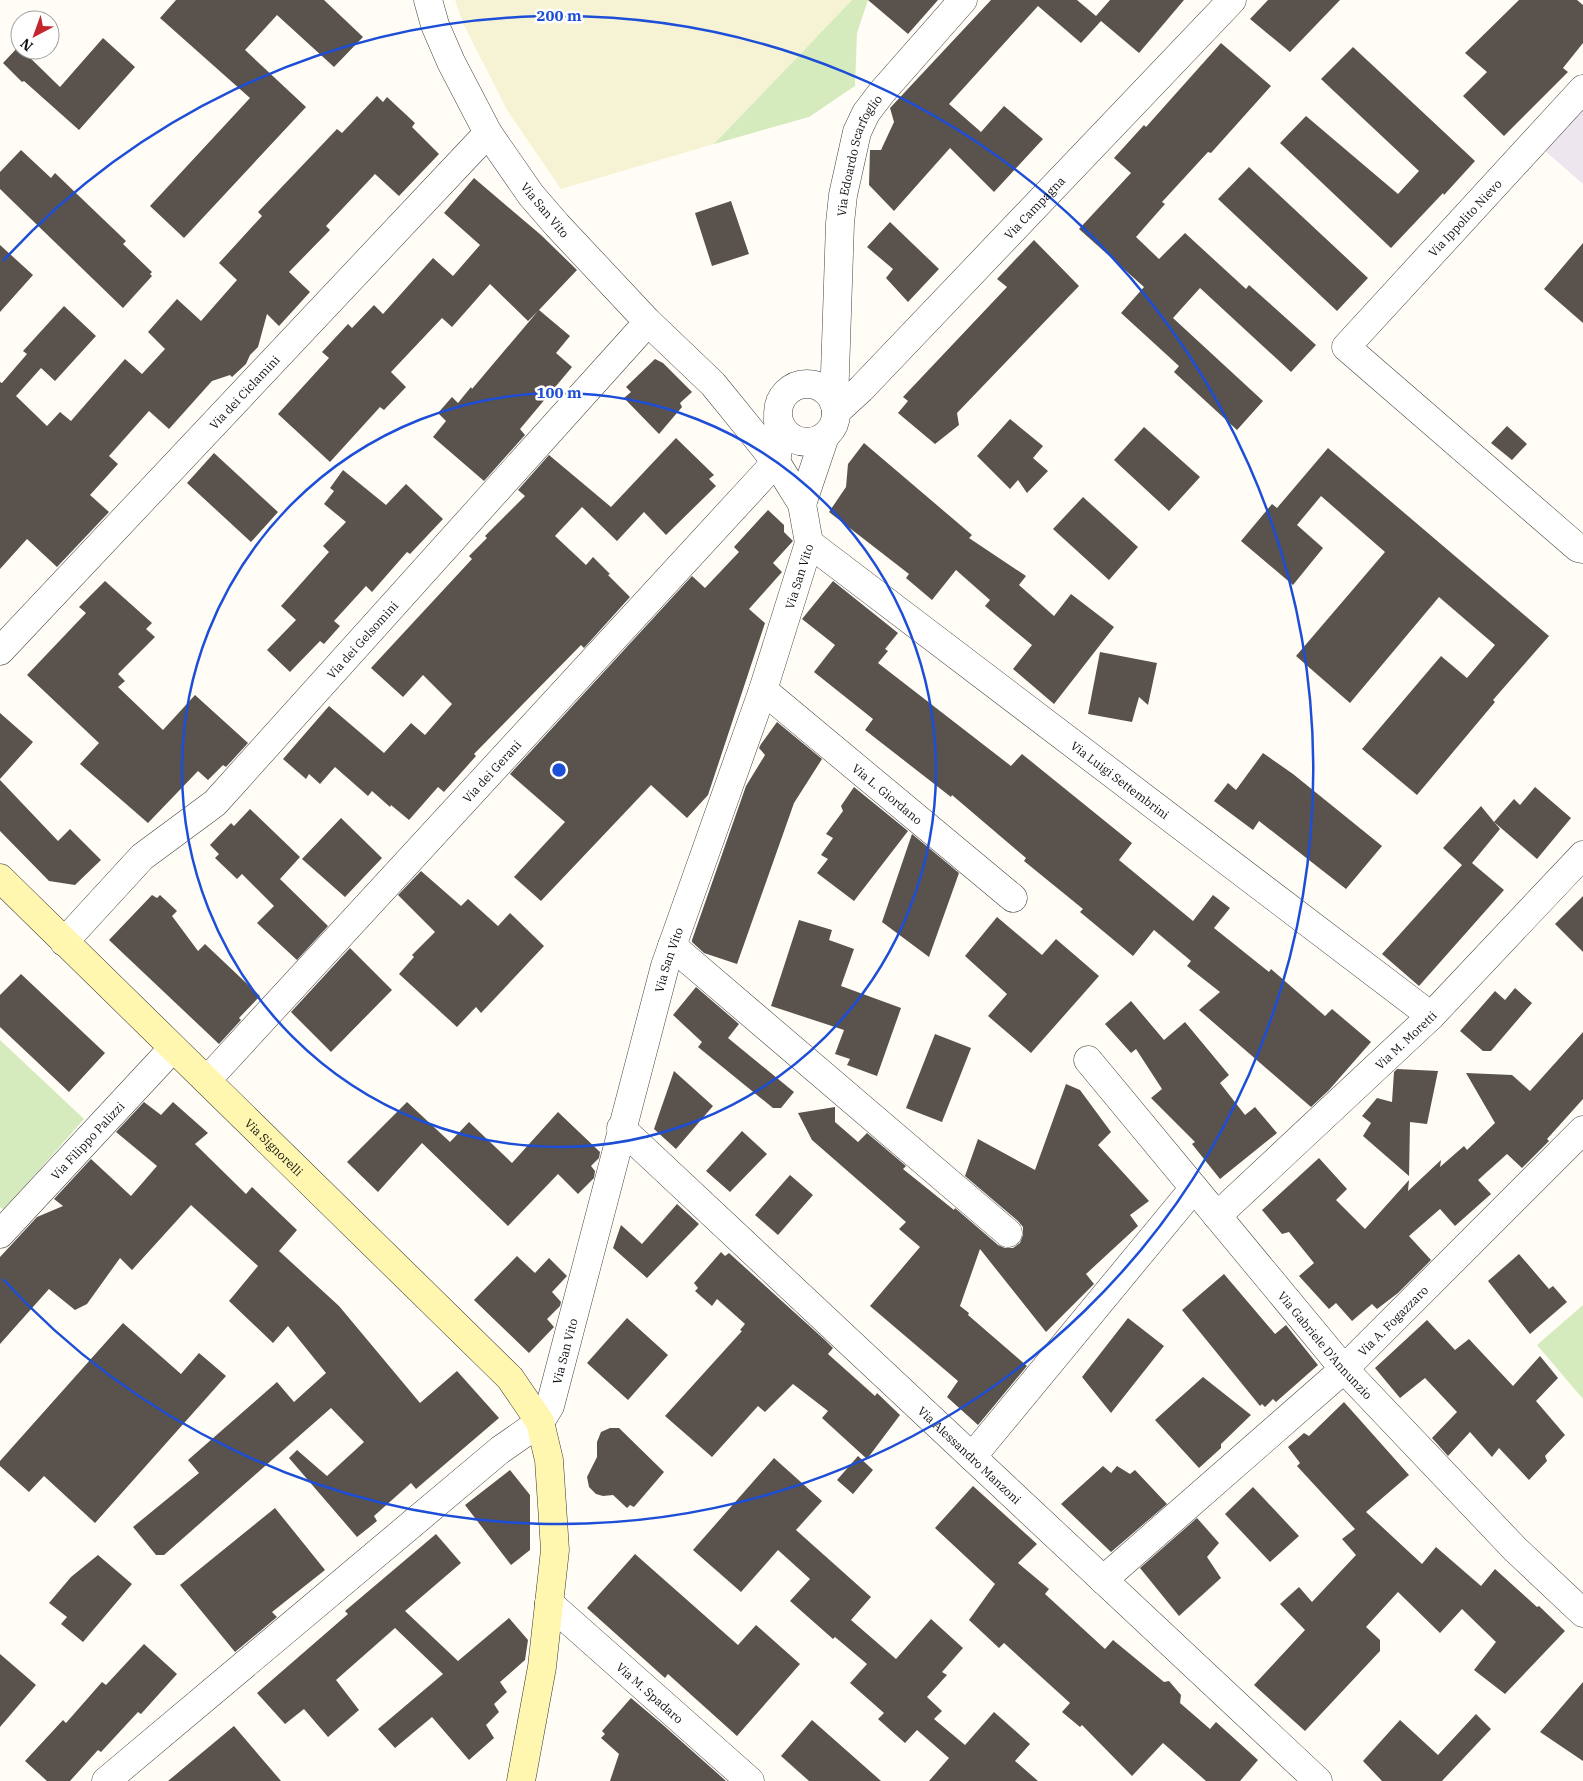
<svg xmlns="http://www.w3.org/2000/svg" width="1583" height="1781" viewBox="0 0 1583 1781" font-family="'IBM Plex Serif',serif">
	<style>
		.industrial { fill: #eee6ef }
		.farmland { fill: #f6f3d4 }
		.green { fill: #d5ebbd }
		.building { fill: #5a524d }
		.lines { fill: none; stroke-linecap: round; stroke-linejoin: round }
		.street-casing { stroke: #444; stroke-width: 29 }
		.secondary-casing { stroke: #333; stroke-width: 29 }
		.street { stroke: #fff; stroke-width: 28 }
		.secondary { stroke: #fff6b0; stroke-width: 28 }
		.ring { fill: none; stroke: #1d4ed8; stroke-width: 2.5 }
		.labels { text-anchor: middle; dominant-baseline: central; stroke-width: 5; stroke-linejoin: round; paint-order: stroke }
		.street-label { font-size: 12px; fill: #111; stroke: #fff }
		.centre { fill: #1d4ed8; stroke: #fff; stroke-width: 2.5 }
		.ring-label { font-size: 15px; text-anchor: middle; font-weight: bold; fill: #1d4ed8; stroke: #fff; stroke-width: 5; stroke-linejoin: round; paint-order: stroke }
	</style>
	<rect width="100%" height="100%" fill="#fffdf5"/>
	<path class="industrial" d="M1583,106V184L1543,149Z"/>
	<path class="farmland" d="M455,0H852L714,144L561,189L507,110L463,23Z"/>
	<path class="green" d="M852,0H868L857,33L855,86L809,117L714,144Z
		M0,1040L84,1119L4,1210L0,1207Z
		M1583,1305V1399L1537,1345Z"/>
	<path class="building" d="M176,0H324L363,37L334,67L277,15L245,50L306,107L184,238L150,206L250,98L160,18Z
		M868,0H938L908,34Z
		M991,0H1077L1096,16L1110,0H1184L1139,53L1101,21L1081,43L1038,6L949,104L981,132L1004,106L1043,139L994,192L950,148L894,211L869,185L870,150H881L894,122L890,108Z
		M1268,0H1340L1290,52L1250,19Z
		M1519,0H1577L1583,5V43L1563,68L1568,72L1504,136L1463,96L1487,72L1465,53Z
		M103,38L135,67L79,130L24,81L22,82L3,63L19,46L20,50H22L60,87Z
		M1221,43L1271,86L1211,153L1208,152L1162,202L1165,204L1136,237L1159,259L1185,233L1246,289L1249,285L1316,345L1291,372L1200,288L1173,318L1263,401L1237,430L1174,372L1179,366L1121,313L1144,287L1079,229L1131,173L1114,158L1144,125L1146,127Z
		M1353,47L1475,161L1444,195L1443,193L1391,248L1280,143L1306,116L1398,194L1419,171L1321,79Z
		M377,96L383,102L387,97L415,123L412,127L439,154L399,196L375,174L326,226L330,230L289,272L310,292L279,326L267,314L258,347L250,355L246,364L232,377L230,375L212,381L169,429L149,411L109,456L118,464L90,495L109,512L57,567L27,539L0,569V382L2,383L27,354L23,351L64,306L96,336L55,381L41,368L16,396L47,426L60,412L71,421L125,359L142,374L165,349L148,332L177,299L201,321L237,280L219,263L262,216L258,212L337,129L342,133Z
		M21,150L51,178L55,173L126,241L123,244L152,272L150,274L152,276L123,308L0,189V172Z
		M1249,167L1368,278L1337,311L1218,199Z
		M474,178L541,235L577,270L539,310L570,336L556,353L572,367L520,429L525,435L484,481L433,437L446,421L438,413L452,397L458,403L471,387L472,389L538,311L528,321L490,284L452,327L442,318L391,372L406,387L384,410L380,407L330,462L278,414L329,358L322,352L348,324L352,328L374,305L383,314L433,258L453,276L480,245L444,213Z
		M731,201L749,254L712,266L695,213Z
		M890,222L939,269L908,302L886,278L893,269L867,247Z
		M1034,240L1079,286L957,413L959,425L935,444L898,413L908,401L903,397L1007,287L997,279Z
		M1583,243V323L1544,289Z
		M0,245L33,275L0,312Z
		M655,359L663,363L692,392L680,403L682,407L659,434L624,398L631,392L626,387Z
		M1010,419L1043,446L1033,458L1048,471L1027,493L1018,480L1010,489L977,456Z
		M1507,426L1527,444L1512,460L1491,443Z
		M1144,427L1200,477L1169,511L1114,460Z
		M676,438L714,475L709,479L716,486L666,535L644,512L617,541L582,507L555,536L586,565L593,557L610,574L608,575L630,597L584,648L581,645L474,754L476,756L444,792L438,787L409,820L391,805L390,807L372,791L368,796L335,767L320,784L309,774L306,779L283,759L329,706L384,753L411,723L425,735L452,704L423,675L403,697L371,668L472,559L469,556L487,538L485,536L525,496L518,490L549,455L611,507Z
		M864,443L972,535L969,538L1026,576L1019,585L1054,616L1071,594L1114,627L1054,704L1013,669L1032,645L985,606L990,600L956,570L932,600L906,578L909,574L829,512L846,487L848,464Z
		M1328,448L1549,636L1493,700L1495,702L1417,795L1362,749L1441,656L1467,678L1495,645L1439,597L1350,703L1296,656L1385,552L1321,496L1297,525L1323,548L1293,585L1241,541L1272,504L1277,508Z
		M214,453L278,512L251,542L187,483Z
		M343,470L386,505L406,484L443,519L410,554L407,552L372,592L366,586L334,621L340,626L324,644L320,641L290,672L267,650L296,620L281,606L329,552L323,546L346,522L324,504L334,491L330,488Z
		M1083,497L1138,547L1109,580L1053,529Z
		M768,510L784,525V532L793,541L773,563L782,572L749,609L765,623L708,795L687,818L651,785L541,901L514,877L565,822L510,774L692,576L705,588L739,552L734,547Z
		M105,581L152,623L146,629L155,637L118,674L125,681L118,687L163,730L195,695L248,743L226,767L223,765L208,780L198,771L148,823L80,764L99,743L27,675L86,613L79,607Z
		M833,581L898,633L885,649L888,651L878,663L1011,766L1022,754L1132,843L1119,860L1193,921L1213,895L1230,908L1214,928L1269,972L1271,969L1325,1016L1332,1009L1371,1042L1329,1090L1311,1107L1199,1010L1220,992L1187,966L1191,961L1154,930L1133,956L1080,912L1083,909L1024,861L1026,858L952,795L951,797L865,730L873,719L814,672L835,645L802,619Z
		M1100,652L1157,663L1148,705L1139,697L1132,722L1088,714Z
		M0,713L33,742L0,779Z
		M777,722L822,759L794,803L737,964L704,953L692,942V940L746,786L765,755L759,748L761,744Z
		M1263,753L1293,774L1382,846L1346,889L1259,821L1253,830L1214,801L1228,783L1236,790Z
		M0,780L58,841L70,829L101,860L75,885L49,881L0,831Z
		M854,787L908,831L854,901L817,873L828,859L821,855L833,838L826,834L843,811L841,806Z
		M1535,787L1571,818L1537,859L1494,822L1500,829L1472,863L1504,890L1419,986L1382,954L1462,865L1443,848L1481,806L1494,822L1514,799L1520,805Z
		M250,809L300,857L280,879L328,926L297,960L257,923L274,906L242,874L237,879L215,858L219,854L210,845L231,823L234,826Z
		M341,818L382,858L345,897L302,859Z
		M912,834L959,873L929,957L882,922Z
		M421,871L461,906L468,899L498,926L510,913L544,946L481,1013L476,1007L457,1027L399,974L414,957L412,955L435,932L398,895Z
		M152,895L157,898L160,895L177,911L172,916L198,951L205,944L260,996L239,1018L241,1020L219,1044L109,940Z
		M1583,896V952L1555,924Z
		M997,917L1042,955L1056,939L1099,976L1031,1053L988,1016L1007,994L965,956Z
		M799,920L832,930L829,940L854,949L841,986L901,1008L877,1076L847,1065L850,1059L835,1054L844,1030L771,1006Z
		M350,948L392,990L331,1052L291,1012Z
		M21,974L105,1053L69,1092L0,1027V995Z
		M696,987L739,1024L728,1038L794,1092L781,1108H773L698,1047L702,1042L673,1015Z
		M1515,988L1532,1003L1491,1051H1483L1460,1031L1495,991L1505,1000Z
		M1131,1001L1164,1040L1185,1022L1229,1075L1220,1083L1245,1115L1255,1107L1277,1133L1220,1179L1192,1144L1195,1142L1151,1098L1162,1089L1136,1049L1131,1053L1105,1024Z
		M1583,1032V1099L1547,1139L1549,1141L1522,1168L1507,1154L1478,1180L1491,1194L1455,1226L1440,1209L1409,1236L1431,1260L1398,1293L1377,1309L1372,1304L1352,1321L1336,1303L1329,1309L1299,1276L1314,1263L1289,1232L1282,1234L1262,1210L1319,1158L1347,1189L1336,1200L1365,1229L1409,1180L1408,1191L1441,1160L1440,1167L1464,1146L1467,1150L1495,1123L1466,1073L1512,1075L1530,1091Z
		M935,1034L971,1048L942,1122L906,1108Z
		M1397,1069L1438,1071L1427,1124L1410,1122L1409,1176L1363,1136L1371,1123L1362,1116L1377,1098L1392,1102L1394,1072Z
		M674,1071L713,1106L676,1149L654,1129Z
		M1066,1084L1080,1090L1111,1132L1098,1145L1149,1201L1130,1215L1138,1226L1086,1274L1094,1284L1046,1332L980,1249L960,1306L969,1313L968,1315L1027,1366L978,1425L947,1397L958,1381L870,1306L920,1247L899,1229L906,1222L812,1140L798,1113L835,1107V1122L858,1142L867,1133L906,1166L903,1169L954,1210L955,1208L998,1245L1005,1248H1013L1020,1243L1023,1235V1227L1018,1221L965,1176L978,1139L1035,1170Z
		M144,1102L161,1115L173,1102L208,1133L195,1144L246,1194L252,1187L297,1230L279,1251L339,1306L420,1403L457,1371L499,1418L416,1489L411,1483L374,1516L377,1521L357,1537L289,1458L297,1450L327,1476L364,1442L331,1408L164,1555H156L133,1527L199,1473L188,1460L277,1382L294,1402L326,1373L288,1326L273,1343L229,1301L258,1266L191,1205L132,1270L120,1258L87,1304L75,1310L49,1289L0,1344V1257L37,1217L63,1206L54,1199L91,1159L131,1196L157,1166L116,1132Z
		M407,1102L450,1142L469,1122L512,1163L558,1112L600,1152L599,1158L591,1166L595,1171L594,1178L578,1194L558,1174L508,1226L422,1143L378,1192L347,1162Z
		M742,1131L767,1154L730,1192L706,1171Z
		M790,1175L813,1195L778,1235L755,1215Z
		M677,1204L699,1224L647,1278L613,1248L621,1225L642,1244Z
		M721,1252L725,1256L729,1253L826,1341L833,1348L828,1354L875,1396L877,1393L900,1415L867,1459L822,1418L828,1411L793,1384L765,1412L758,1406L712,1457L665,1416L742,1331L740,1330L745,1324L717,1299L712,1306L695,1291L698,1288L694,1283Z
		M1519,1254L1549,1289L1553,1286L1567,1302L1530,1334L1488,1281Z
		M517,1256L535,1273L549,1258L567,1276L552,1292L561,1302L560,1306L547,1319L554,1327L529,1353L474,1300Z
		M1224,1274L1275,1334L1286,1325L1318,1365L1276,1402L1273,1399L1265,1407L1262,1404L1260,1406L1182,1310Z
		M627,1318L668,1355L628,1400L587,1363Z
		M1128,1318L1164,1346L1111,1413L1082,1377Z
		M1427,1320L1455,1350L1469,1339L1513,1386L1540,1356L1558,1378L1536,1401L1565,1435L1545,1456L1547,1461L1529,1480L1499,1448L1492,1457L1470,1432L1448,1456L1432,1438L1457,1412L1425,1378L1400,1398L1375,1368Z
		M123,1323L181,1374L199,1353L226,1376L95,1523L44,1476L29,1492L0,1466V1461Z
		M1203,1377L1251,1415L1221,1444V1448L1199,1468L1155,1420Z
		M1344,1402L1409,1475L1366,1512L1422,1564L1436,1547L1481,1586L1495,1569L1537,1607L1539,1606L1565,1631L1505,1694L1474,1670L1496,1642L1462,1609L1440,1633L1398,1592L1366,1627L1380,1640V1651L1305,1731L1254,1685L1305,1630L1280,1604L1299,1587L1312,1602L1356,1555L1342,1539L1355,1529L1297,1466L1300,1463L1288,1447L1304,1433L1309,1436Z
		M610,1428H619L664,1472L634,1507L630,1505L627,1508L613,1495L603,1496L596,1494L589,1487L587,1477L597,1457V1442L601,1432Z
		M858,1456L873,1470L853,1494L837,1480Z
		M774,1458L822,1501L796,1530L871,1597L851,1620L896,1659L931,1619L963,1648L942,1672L947,1675L927,1697L942,1711L934,1719L965,1745L994,1712L1030,1744L1015,1761L1038,1781H929L949,1758L917,1730L905,1743L878,1719L884,1713L850,1683L867,1664L835,1637L833,1639L790,1601L810,1579L778,1550L741,1592L693,1550Z
		M1103,1466L1111,1473L1117,1466L1130,1474L1135,1470L1167,1504L1111,1552L1061,1504Z
		M510,1470L530,1495V1550L511,1565L465,1505Z
		M973,1486L1037,1544L1018,1563L1049,1589L1045,1594L1105,1649L1113,1640L1164,1682L1169,1681L1181,1695L1180,1703L1210,1729L1216,1722L1258,1760L1240,1781H1206L1163,1743L1132,1776L1082,1725L1080,1727L1062,1712L1070,1703L1004,1643L999,1648L969,1620L995,1584L935,1528Z
		M1253,1487L1299,1536L1270,1562L1225,1514Z
		M275,1508L325,1570L272,1612L277,1617L235,1652L180,1585Z
		M1197,1518L1219,1543L1207,1557L1221,1578L1179,1616L1140,1568Z
		M436,1534L461,1563L405,1611L458,1661L509,1618L528,1640L525,1660L500,1682L507,1692L494,1704L499,1712L486,1725L494,1738L469,1760L432,1717L395,1748L378,1729L443,1674L395,1628L336,1680L359,1710L328,1737L304,1709L285,1724L257,1693L348,1614L345,1611Z
		M635,1554L738,1645L756,1625L800,1664L737,1736L668,1674L665,1678L587,1608Z
		M98,1555L132,1584L83,1642L61,1624L67,1617L49,1603L71,1577Z
		M144,1644L177,1674L141,1714L138,1712L101,1752L98,1750L70,1781H47L25,1761L63,1720L66,1723L102,1682L106,1685Z
		M0,1654L36,1685L0,1727Z
		M1583,1682V1761L1540,1732Z
		M631,1698L663,1725L726,1781H610L619,1754L601,1738L605,1734L602,1731Z
		M1476,1714L1491,1729L1442,1781H1382L1363,1761L1400,1720L1438,1755Z
		M812,1720L881,1781H809L781,1756Z
		M234,1726L281,1781H168Z"/>
	<g class="lines">
		<defs>
			<g id="street">
				<path d="M1583,89L1346,347L1578,548L1583,549"/>
				<circle cx="807" cy="413" r="29"/>
				<path id="s1" d="M834,403L840,223L843,195L857,132L866,113L882,92L963,0"/>
				<path id="s2" d="M836,412L861,389L1232,0"/>
				<path d="M802,504L825,436"/>
				<path id="s3" d="M809,543L1431,1016"/>
				<path id="s4" d="M0,651L488,133"/>
				<path id="s5" d="M763,690L1013,898"/>
				<path id="s6" d="M64,942L142,857L215,803L648,322"/>
				<path d="M672,946L1008,1233"/>
				<path id="s7" d="M1088,1060L1344,1369L1515,1549L1583,1613"/>
				<path id="s8" d="M207,1080L776,462L779,444L778,419"/>
				<path id="s9" d="M621,1128L1318,1781"/>
				<path id="s10" d="M1217,1216L1431,1016L1583,855"/>
				<path id="s11" d="M0,1234L173,1048"/>
				<path d="M972,1457L1194,1188"/>
				<path id="s12" d="M1103,1580L1344,1369L1583,1130"/>
				<path id="s13" d="M549,1603L750,1781"/>
				<path id="s14" d="M106,1781L500,1450L540,1422L550,1406L665,966L763,690L809,543L802,504L776,462L752,432L713,384L648,322L557,225L531,195L488,133L451,62L435,25L428,0"/>
			</g>
			<g id="secondary">
				<path id="s15" d="M0,878L510,1378L540,1422L549,1460L555,1550L542,1667L521,1781"/>
			</g>
		</defs>
		<use href="#street" class="street-casing"/>
		<use href="#secondary" class="secondary-casing"/>
		<use href="#street" class="street"/>
		<use href="#secondary" class="secondary"/>
	</g>
	<g class="ring">
		<circle cx="559" cy="770" r="377"/>
		<path d="M3 261A754 754 0 1 1 3 1279"/>
	</g>
	<g class="labels">
		<g class="street-label">
			<text stroke="none"><textPath href="#s1" startOffset="251">Via Edoardo Scarfoglio</textPath></text>
			<text stroke="none"><textPath href="#s2" startOffset="285">Via Campagna</textPath></text>
			<text transform="translate(545 210) rotate(50)">Via San Vito</text>
			<text transform="translate(1465 218) rotate(-47)">Via Ippolito Nievo</text>
			<text stroke="none"><textPath href="#s4" startOffset="356">Via dei Ciclamini</textPath></text>
			<text stroke="none"><textPath href="#s14" startOffset="1449">Via San Vito</textPath></text>
			<text stroke="none"><textPath href="#s6" startOffset="426">Via dei Gelsomini</textPath></text>
			<text stroke="none"><textPath href="#s8" startOffset="420">Via dei Gerani</textPath></text>
			<text stroke="none"><textPath href="#s3" startOffset="391">Via Luigi Settembrini</textPath></text>
			<text stroke="none"><textPath href="#s5" startOffset="162">Via L. Giordano</textPath></text>
			<text stroke="none"><textPath href="#s14" startOffset="1044">Via San Vito</textPath></text>
			<text stroke="none"><textPath href="#s10" startOffset="258">Via M. Moretti</textPath></text>
			<text stroke="none"><textPath href="#s11" startOffset="128">Via Filippo Palizzi</textPath></text>
			<text stroke="none"><textPath href="#s15" startOffset="384">Via Signorelli</textPath></text>
			<text stroke="none"><textPath href="#s12" startOffset="389">Via A. Fogazzaro</textPath></text>
			<text stroke="none"><textPath href="#s7" startOffset="371">Via Gabriele D'Annunzio</textPath></text>
			<text stroke="none"><textPath href="#s14" startOffset="639">Via San Vito</textPath></text>
			<text stroke="none"><textPath href="#s9" startOffset="478">Via Alessandro Manzoni</textPath></text>
			<text stroke="none"><textPath href="#s13" startOffset="135">Via M. Spadaro</textPath></text>
		</g>
	</g>
	<circle cx="559" cy="770" r="8" class="centre"/>
	<g class="ring-label">
		<text x="559" y="21">200 m</text>
		<text x="559" y="398">100 m</text>
	</g>
	<g transform="translate(35 35) rotate(221)"><circle r="24" fill="#ffffff" stroke="#a0a0a0"/>
	<path d="M0-4L9 19L0 12L-9 19Z" fill="#c4262e"/>
	<text y="-8" font-size="14" font-weight="bold" text-anchor="middle" fill="#111111">N</text>
	</g>
</svg>
